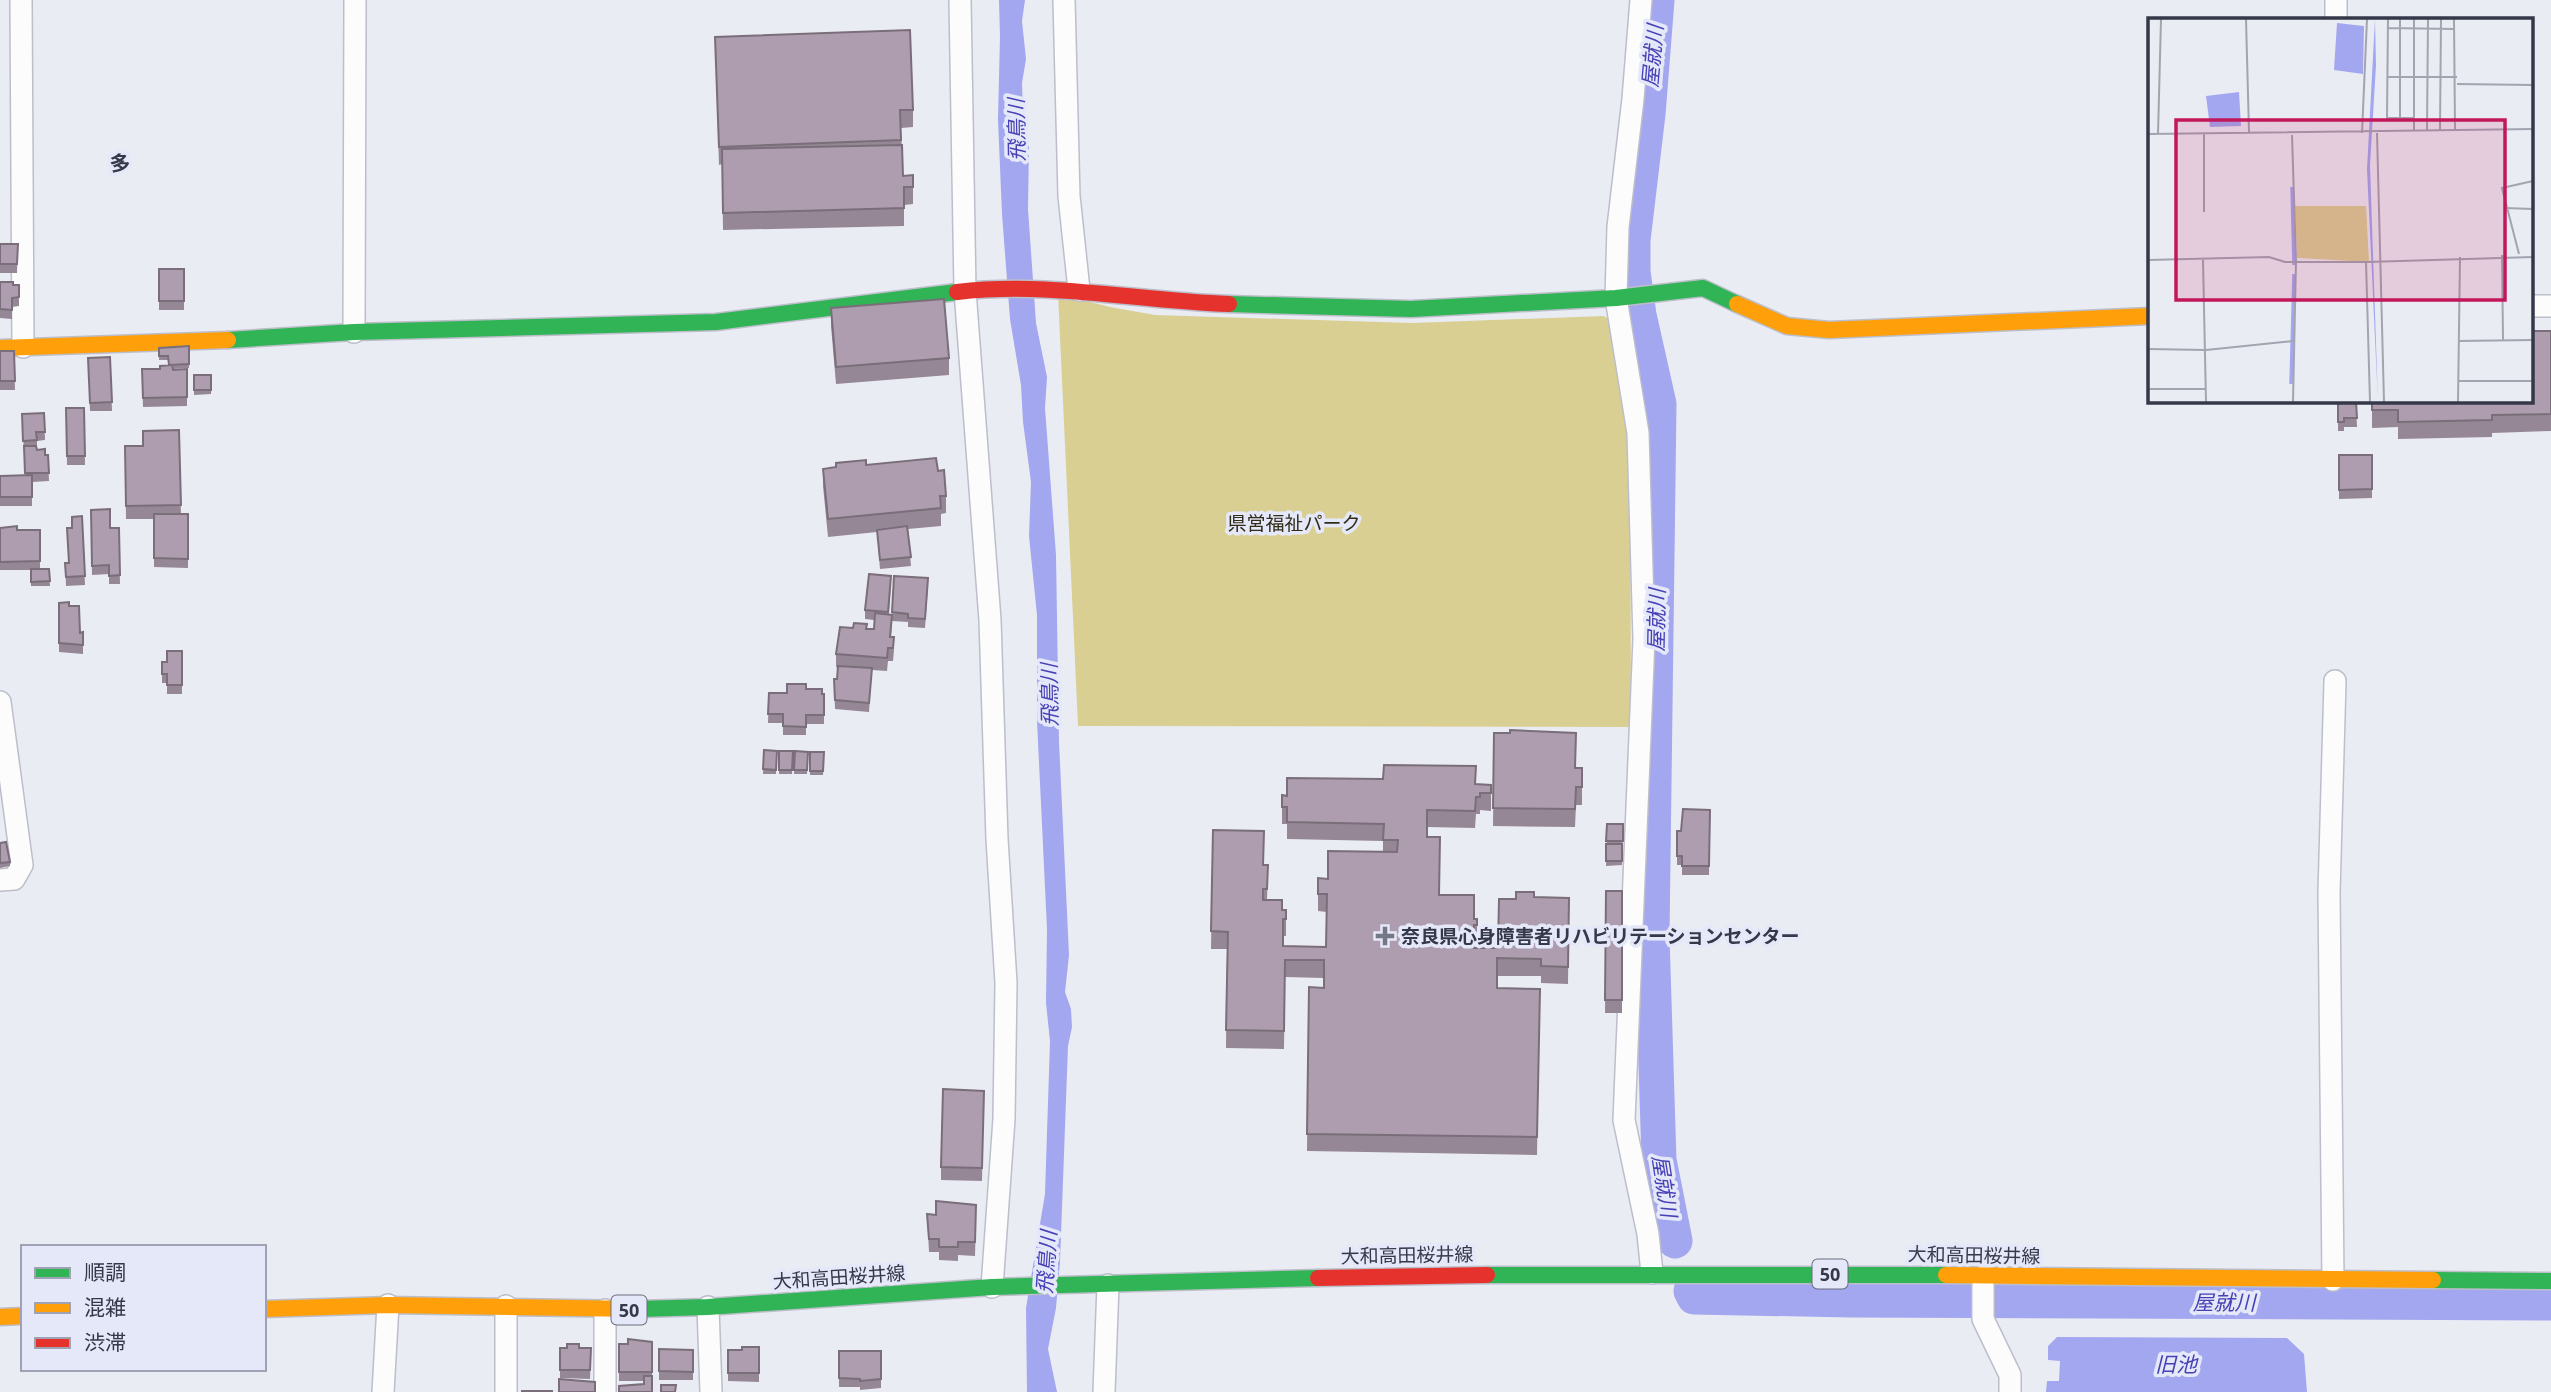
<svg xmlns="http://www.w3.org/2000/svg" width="2551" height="1392" viewBox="0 0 2551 1392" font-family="'Open Sans','Noto Sans JP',sans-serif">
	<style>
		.green { fill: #dacf93 }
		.water { fill: #a2a7ef }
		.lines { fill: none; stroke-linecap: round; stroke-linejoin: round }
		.river { stroke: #a2a7ef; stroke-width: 35 }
		.street-casing { stroke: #bcbeca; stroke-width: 24 }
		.fast-casing { stroke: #bcbeca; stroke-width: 19 }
		.slow-casing { stroke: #bcbeca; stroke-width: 19 }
		.jam-casing { stroke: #bcbeca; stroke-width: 19 }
		.street { stroke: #fcfcfd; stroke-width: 21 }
		.fast { stroke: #30b455; stroke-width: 16 }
		.slow { stroke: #ff9f0a; stroke-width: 16 }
		.jam { stroke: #e5322d; stroke-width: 16 }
		.wall { fill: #968796 }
		.building { fill: #ae9dae; stroke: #7a6e7a; stroke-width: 2 }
		.poi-dot { fill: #747784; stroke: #e5e8f9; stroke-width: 2.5 }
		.labels { text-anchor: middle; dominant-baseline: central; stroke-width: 7; stroke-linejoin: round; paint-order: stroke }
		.shield { fill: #e5e8f9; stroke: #6a6d7d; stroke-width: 2 }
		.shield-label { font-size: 18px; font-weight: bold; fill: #353848 }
		.park-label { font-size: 19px; fill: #302c17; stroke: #e5e8f9 }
		.poi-label { font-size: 19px; font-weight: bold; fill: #353848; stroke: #e5e8f9; text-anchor: start }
		.street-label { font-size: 19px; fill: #353848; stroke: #e5e8f9 }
		.water-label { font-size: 21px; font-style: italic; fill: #4741b5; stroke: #e5e8f9 }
		.neighbourhood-label { font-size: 21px; font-weight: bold; fill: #353848; stroke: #e5e8f9 }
		.inset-river { fill: none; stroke: #a2a7ef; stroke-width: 3.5 }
		.inset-road { fill: none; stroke: #a2a4af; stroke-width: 2 }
		.view { fill: #c2185b; fill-opacity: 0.15; stroke: #c2185b; stroke-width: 3.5 }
		.inset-edge { fill: none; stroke: #353848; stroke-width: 3.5 }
	</style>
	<rect width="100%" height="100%" fill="#eaecf4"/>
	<path class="green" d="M1058,294L1110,307L1155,315L1412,323L1603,316L1614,321L1630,429L1631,727L1078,726Z"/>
	<path class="water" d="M999,0H1025L1022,21L1026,59L1022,83L1023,112L1029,146L1028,209L1036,323L1047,377L1045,408L1056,555L1059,742L1069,955L1065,992L1071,1009L1072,1027L1068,1046L1060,1262L1056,1308L1048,1349L1057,1392H1027L1026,1308L1045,1194L1050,1041L1046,1003L1047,929L1037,721V615L1029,536L1031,482L1023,422L1021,385L1010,319L1002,214L998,120L1000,37Z
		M2057,1337L2287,1338L2304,1354L2307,1392H2046L2047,1381H2059L2060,1361L2048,1360V1346Z"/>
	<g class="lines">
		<path class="river" d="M1657,0L1648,114L1633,240V272L1639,315L1659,404L1652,936L1659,1160L1675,1241
			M1691,1291L1694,1297L1851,1300L2551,1303"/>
		<defs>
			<path id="street" d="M21,0L23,347
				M960,0L965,291L990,620L997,839L1006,983L1004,1119L992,1287
				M1064,0L1069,196L1079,290
				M1641,0L1633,99L1618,227L1616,298L1638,433L1644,639L1624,1120L1648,1234L1652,1273
				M2336,0V19
				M2532,306H2551
				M354,332L355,0
				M0,702L22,865L14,879L0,880
				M1983,1277V1319L2010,1375V1392
				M2333,1280L2329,893L2335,681
				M708,1307L711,1392
				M605,1310V1392
				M383,1392L388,1305
				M506,1392V1306
				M1104,1392L1108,1285"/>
			<path id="fast" d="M1229,304L1411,309L1616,298L1703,288L1737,304
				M228,340L354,332L716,322L957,292
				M1487,1275H1946
				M2433,1280L2551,1281
				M638,1309L708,1307L992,1287L1318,1278"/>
			<path id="slow" d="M1737,304L1787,326L1829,330L2150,316
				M0,348L228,340
				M1946,1275L2433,1280
				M264,1309L388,1305L638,1309
				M0,1317L23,1316"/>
			<path id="jam" d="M957,292C1048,281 1138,301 1229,304
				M1318,1278L1487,1275"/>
		</defs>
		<use href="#street" class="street-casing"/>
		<use href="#fast" class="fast-casing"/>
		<use href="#slow" class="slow-casing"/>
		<use href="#jam" class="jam-casing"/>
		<use href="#street" class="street"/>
		<use href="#fast" class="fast"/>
		<use href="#slow" class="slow"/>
		<use href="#jam" class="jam"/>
	</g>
	<path class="wall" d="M715,37L913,110V127L901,128L903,176L913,175V204L904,205V226L723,230L722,164L719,165Z
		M0,244H18L17,273H0Z
		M159,269H184V310H159Z
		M0,282L19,285V306L12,307V319L0,318Z
		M831,308L949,358V375L836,384L831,326Z
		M2551,331V431L2492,433V437L2398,439V427L2372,428V401Z
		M159,348L189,364V368L173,369V370L187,369V406L143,407L142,369H160L169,365L168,360H159Z
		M0,351H14L15,390H0Z
		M110,357L112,411H90L88,358Z
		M194,375H211V394L194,395Z
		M2338,401H2356L2357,427H2344V431H2338Z
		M66,408H84L85,465H67Z
		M44,413L45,440L37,441V449L45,455H48L49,481L32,482V506H0V476L25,475L22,414Z
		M179,430L181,514H188V568L154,567V519H126L125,446H143Z
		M2339,455H2372V498L2339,499Z
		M866,465L938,471L946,496V513L941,514V526L908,529L911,566L880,569L877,532L828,537L823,486V469Z
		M91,510L110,528H119L120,584H109V574L92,575Z
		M82,516L85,585L66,586L65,563H68L72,528Z
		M0,528L17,530H40V569H49L50,586H31V570H0Z
		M894,576L928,587L925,628L908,627V622L892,621L891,637L894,650L893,661H888L887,671L872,670L869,712L835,709L834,679H837L838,668L836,667V654L867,629H874V620L865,619V610L891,584L889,614L892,615Z
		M59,603L69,606L80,633L83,632V654L59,652Z
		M182,651V694H167V683H162V662H167Z
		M806,689L824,694V724H806V735H783V723H768L769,693H787Z
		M1494,733L1575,768H1582V805H1576L1575,827L1493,826Z
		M764,750L777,751L776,774H763Z
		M779,751H793L792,774H779Z
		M795,751L808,752L807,774H794Z
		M810,752H824L823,775H810Z
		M1476,784L1491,785V811L1480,810V814H1476L1475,828L1427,827V837L1439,895L1474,919H1477V942H1474V948H1498L1516,899L1534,897L1569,898L1568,984L1541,983V976H1497V988L1540,989L1537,1155L1307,1151L1309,987L1324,988V978L1285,977L1284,1049L1226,1048L1227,949H1211L1213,830L1264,865H1268L1267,900L1282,910H1286V936H1283V946L1326,947L1327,912L1318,911V878L1328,879L1383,852V841L1287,839V824H1282V795Z
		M1710,810L1709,875H1682V865H1677V831H1681Z
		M1607,824H1623L1622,865L1606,866Z
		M0,843L10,862V866L0,868Z
		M1606,891H1622V1013H1605Z
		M984,1091L982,1181L941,1180V1167Z
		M927,1214L976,1219L975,1256L958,1255V1261L939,1260V1252H929Z
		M652,1342V1392L644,1384V1381H619V1344Z
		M759,1347V1382L728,1381V1350H742Z
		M560,1348H591L590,1379L560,1378Z
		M659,1349L693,1350V1380H659Z
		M839,1351H881V1388L860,1390V1387H839Z"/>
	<path class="building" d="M910,30L913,110H900L901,140L719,147L715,37Z
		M902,145L903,176L913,175V187H904V208L723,213L722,149Z
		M0,244H18L17,264H0Z
		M159,269H184V301H159Z
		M0,282H13V285H19V297L12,298V310L0,309Z
		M944,299L949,358L836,367L831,308Z
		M2532,331H2551V414L2492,415V420L2398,422V410H2372V401H2532Z
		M189,346V364L169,365L168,356H159V348Z
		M0,351H14L15,381H0Z
		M110,357L112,402L90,403L88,358Z
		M172,365L173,370L187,369V397L143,398L142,369H160V366Z
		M194,375H211V390H194Z
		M2338,401H2356L2357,418H2344V422H2338Z
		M66,408H84L85,456H67Z
		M44,413L45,432H36L37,440L23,441L22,414Z
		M179,430L181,505L126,506L125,446H143V431Z
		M24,446H36L37,450L45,449V455H48L49,473H25Z
		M2339,455H2372V489L2339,490Z
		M936,458L938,471L944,470L946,496H940L941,508L828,519L823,469L836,467V463L866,460V465Z
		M32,475V497H0V476Z
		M110,509V528H119L120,575L109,576V565L92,566L91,510Z
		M154,514H188V559L154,558Z
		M82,516L85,576L66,577L65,563H69L67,528H72V517Z
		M17,526V530H40V561L0,562V528Z
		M907,526L911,557L880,560L877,530Z
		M31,569H49L50,581L31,582Z
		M869,574L891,576L888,612L865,610Z
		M894,576L928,578L925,619L908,618V614L892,612Z
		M69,602V606H79L80,633L83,632V645L59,643V603Z
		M875,613L892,615L890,637H894L893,648H888L887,658L836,654L840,627L853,628L854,623L867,624L866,629H874Z
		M167,651H182V685H167V674H162V662H167Z
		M838,666L872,668L869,703L835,700L834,679H837Z
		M787,684H806V689H822V694H824V715H806V727L783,726V714H768L769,693H787Z
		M1510,730L1576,733L1575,768H1582V787H1576L1575,809L1493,808L1494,733H1510Z
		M764,750L777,751L776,770L763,769Z
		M779,751H793L792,770H779Z
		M795,751L808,752L807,770H794Z
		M810,752H824L823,771H810Z
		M1384,765L1476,766L1475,784L1491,785V793H1480V797H1476L1475,811L1427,810V837H1440L1439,895H1474V919H1477V925H1474V948H1498L1499,899H1516V892H1534V897L1569,898L1568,967L1541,966V959L1497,958V988L1540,989L1537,1137L1307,1134L1309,987L1324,988V960H1285L1284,1031L1226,1030L1228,932L1211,931L1213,830L1264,831L1263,865H1268L1267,889H1263V900H1282V910H1286V919H1283V946L1326,947L1327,894H1318V878L1328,879V851L1397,852L1398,840H1383L1384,824L1287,822V807H1282V795L1287,796V778L1383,779Z
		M1683,809L1710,810L1709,866H1682V856H1677V831H1681Z
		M1607,824H1623V841H1606Z
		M6,842L10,862L0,863V843Z
		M1606,844H1622V861H1606Z
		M1606,891H1622V1000H1605Z
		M943,1089L984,1091L982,1168L941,1167Z
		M936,1201L976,1205L975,1242H958V1247H939V1239H929L927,1214L936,1215Z
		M628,1339L652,1342V1372H619V1344H628Z
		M567,1344H579V1348H591L590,1370H560V1348H567Z
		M742,1347H759V1373H728V1350H742Z
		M659,1349L693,1350V1372L659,1371Z
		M839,1351H881V1379L860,1381V1379L839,1378Z
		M644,1376H652V1392H619V1386L644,1384Z
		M559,1379L595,1382V1392H559Z
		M661,1385H676L675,1392H661Z
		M522,1391H552V1392H522Z"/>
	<path class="poi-dot" d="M1381.5 925.5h7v7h7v7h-7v7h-7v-7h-7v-7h7z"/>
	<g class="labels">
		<g class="shield">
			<rect x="1812.5" y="1259.5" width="35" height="29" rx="5"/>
			<rect x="611.5" y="1295.5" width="35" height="29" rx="5"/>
		</g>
		<g class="shield-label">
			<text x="1830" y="1274">50</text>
			<text x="629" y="1310">50</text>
		</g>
		<g class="park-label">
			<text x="1294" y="523">県営福祉パーク</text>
		</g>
		<g class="poi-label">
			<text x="1401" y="936">奈良県心身障害者リハビリテーションセンター</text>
		</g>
		<g class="street-label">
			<text transform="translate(1407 1255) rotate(-1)">大和高田桜井線</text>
			<text transform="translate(1974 1255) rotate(1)">大和高田桜井線</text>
			<text transform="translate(839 1277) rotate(-4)">大和高田桜井線</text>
		</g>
		<g class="water-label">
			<text transform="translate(1652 56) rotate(-85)">屋就川</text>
			<text transform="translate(1016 130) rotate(-91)">飛鳥川</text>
			<text transform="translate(1656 620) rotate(-89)">屋就川</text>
			<text transform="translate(1049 695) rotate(-91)">飛鳥川</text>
			<text transform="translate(1665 1186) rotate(81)">屋就川</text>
			<text transform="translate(1046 1262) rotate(-86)">飛鳥川</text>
			<text x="2224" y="1302">屋就川</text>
			<text x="2176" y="1364">旧池</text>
		</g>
		<g class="neighbourhood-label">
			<text x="120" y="163">多</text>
		</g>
	</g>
	<g transform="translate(2148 18)">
		<rect width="385" height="385" fill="#eaecf4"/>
		<path d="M147,188H218L221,244L149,240Z" fill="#dacf93"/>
		<path d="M227,1L228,47L222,147L230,384L219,151ZM189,5L216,8L215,56L186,52ZM91,74L93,108L62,109L58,78Z" fill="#a2a7ef"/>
		<path class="inset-river" d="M144,169L146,247M143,366L146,256"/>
		<path class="inset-road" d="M98,1L101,114M240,1L239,100H265M306,1L307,111M240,10L306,11M240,59H309M309,66L385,67M252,101V1M266,112V1M279,112L280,1M292,112L293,1M214,115L219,1M229,115L236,384M0,116L385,111M10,116L13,1M144,117L148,243L145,384M357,190L385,191M56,194V116M371,236L354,170L385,163M354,237L355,322M0,242L121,239L137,244H219L385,239M55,242L58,384M218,244L222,384M310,323L385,322M0,331L58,332L146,323M310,363H385M0,371H58M310,384L312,239"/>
		<path class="view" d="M28,102H357V282H28Z"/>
		<rect width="385" height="385" class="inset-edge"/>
	</g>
	<rect x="21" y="1245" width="245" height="126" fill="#e5e8f9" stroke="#9fa2b2" stroke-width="2"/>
	<rect x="35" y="1268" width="35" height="10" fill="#30b455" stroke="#9fa2b2" stroke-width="2"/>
	<text x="84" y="1280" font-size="21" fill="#353848">順調</text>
	<rect x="35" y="1303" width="35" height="10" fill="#ff9f0a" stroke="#9fa2b2" stroke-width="2"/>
	<text x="84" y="1315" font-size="21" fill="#353848">混雑</text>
	<rect x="35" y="1338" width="35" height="10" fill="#e5322d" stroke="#9fa2b2" stroke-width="2"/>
	<text x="84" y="1350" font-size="21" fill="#353848">渋滞</text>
</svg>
